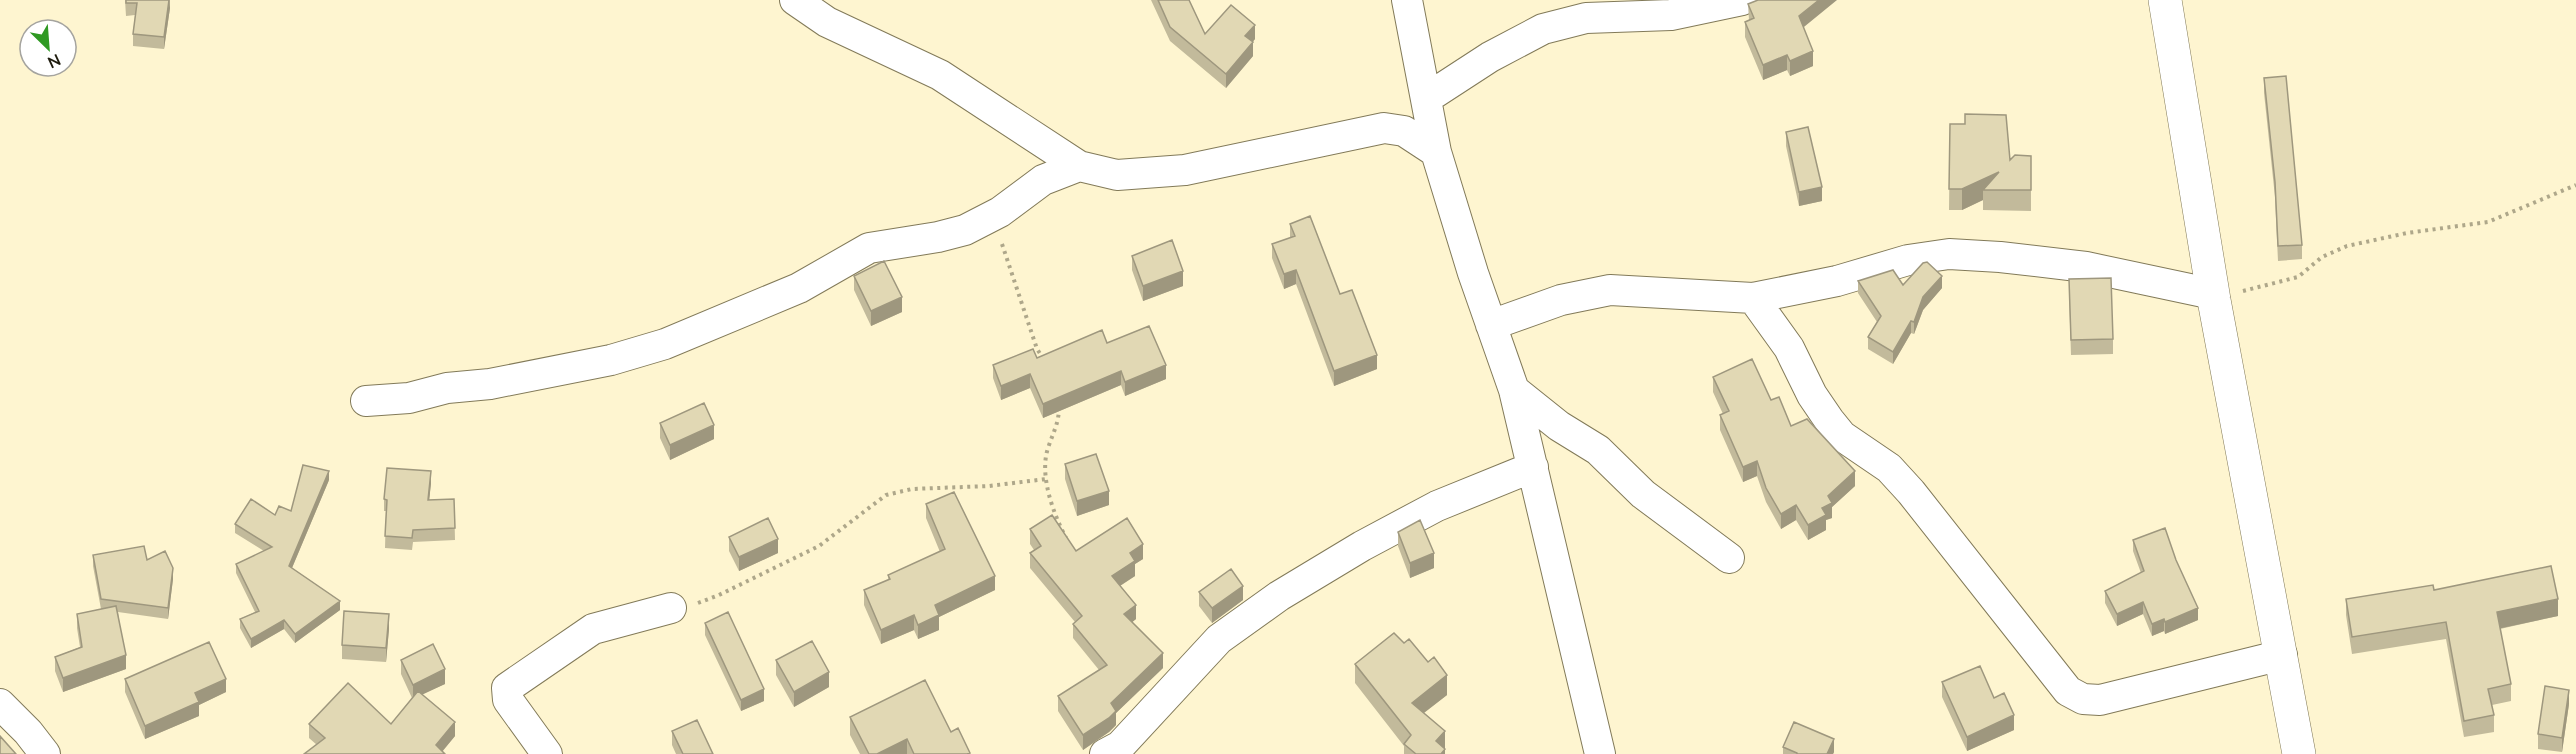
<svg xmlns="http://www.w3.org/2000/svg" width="2576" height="754" viewBox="0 0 2576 754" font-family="Mulish,sans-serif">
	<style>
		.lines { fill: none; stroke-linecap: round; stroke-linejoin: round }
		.street-casing { stroke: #827a59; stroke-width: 32 }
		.secondary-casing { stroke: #827a59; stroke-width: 34 }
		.path { stroke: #aea78a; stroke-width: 4; stroke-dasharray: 3 4.5; stroke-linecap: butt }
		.street { stroke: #fff; stroke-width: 30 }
		.secondary { stroke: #fff; stroke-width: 33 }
		.wall { fill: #c2ba9b }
		.shaded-wall { fill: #9e977e }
		.building { fill: #e1d8b4; stroke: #9e977e; stroke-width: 1.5 }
	</style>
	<rect width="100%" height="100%" fill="#fef5d0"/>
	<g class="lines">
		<defs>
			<path id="street" d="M795,0L827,22L940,75L1079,166L1117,175L1185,170L1384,128L1404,131L1436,152
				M1407,0L1436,152L1473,273L1514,390L1600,754
				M1427,98L1490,57L1543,29L1586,18L1671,15L1742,0
				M1753,298L1789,348L1812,395L1829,420L1842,436L1889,468L1911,492L2068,691L2083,699L2100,700L2282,655
				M1491,325L1561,300L1610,290L1753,298L1837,281L1908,260L1949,254L2000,257L2086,267L2213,294
				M1514,390L1559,426L1598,450L1643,494L1729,558
				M366,401L409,398L447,388L490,384L611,360L665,344L799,288L869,248L938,237L965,230L1000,212L1043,180L1079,166
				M0,704L28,732L45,754
				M547,754L508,700L507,688L593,629L671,608
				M1105,754L1120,746L1219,639L1279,596L1362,546L1437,506L1533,467"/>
			<path id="secondary" d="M2165,0L2214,300L2299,754"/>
		</defs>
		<use href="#street" class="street-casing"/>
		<use href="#secondary" class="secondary-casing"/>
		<path class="path" d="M1002,244L1037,349L1043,358
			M2243,291L2298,277L2322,257L2347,246L2407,233L2488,222L2576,185
			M1059,407C1059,423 1053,433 1048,448C1039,475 1053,513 1066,538
			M698,603L719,595L819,546L886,495L912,489L989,486L1046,479"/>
		<use href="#street" class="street"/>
		<use href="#secondary" class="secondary"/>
	</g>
	<path class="wall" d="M125,0H170V8L164,49L133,46V34L135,15L126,16Z
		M1151,0H1189L1205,34L1255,39L1253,42V56L1226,88L1170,41Z
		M1748,4L1803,27L1813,66L1790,76L1787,70L1763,80L1745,37V22L1749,20Z
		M2264,78L2302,245V259L2278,261L2275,197L2264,93Z
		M1950,124L2010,160L2031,156V211L1983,210V200L1962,210H1949Z
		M1786,132L1822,201L1799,206L1786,146Z
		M1290,224L1340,294L1377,369L1334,386L1296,284L1284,289L1272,258V244L1290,238Z
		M1132,256L1183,286L1143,301L1132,270Z
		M854,276L902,312L871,326L854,290Z
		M1858,281L1942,288L1923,310L1914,334L1911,333L1893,364L1868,349V337L1877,322L1858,293Z
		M2069,293L2113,339V354L2071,355Z
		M1107,343L1166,379L1125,396L1121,385L1043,418L1030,388L1001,400L993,378V365L1037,358Z
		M1713,377L1771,400L1791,426L1855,486L1832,507V518L1826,520V530L1808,540L1796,520L1781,529L1766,502L1757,476L1743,482L1720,430V415L1723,414L1713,392Z
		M660,423L714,439L670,460L660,438Z
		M1065,464L1109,505L1077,516L1065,479Z
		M329,480L292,568L340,610L295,643L284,629L251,648L240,628V619L255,612L236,573V564L264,551L235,533V524L291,511Z
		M431,483L429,500L454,499L455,540L413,542L412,550L385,548L386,511H384V499Z
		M926,504L995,590L939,617V630L918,639L914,630L881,644L864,605V590L888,580V575L940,552L926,518Z
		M1030,529L1076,551L1143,559L1135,564V576L1120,586L1136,619L1132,622L1163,668L1116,713V725L1109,732L1083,750L1058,711V696L1099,670L1073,638V624L1075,622L1030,568V553L1034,550L1030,544Z
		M1398,532L1434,568L1410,578L1398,546Z
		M729,537L778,553L739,571L729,551Z
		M2133,540L2198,620L2165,634L2164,631L2152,636L2143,614L2117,626L2105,603V591L2141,573L2133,551Z
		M93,555L147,560L173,579L168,619L118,612L126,669L63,692L55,671V657L80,647L77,628V614L101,609L93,566Z
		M2434,590L2558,616L2500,629L2511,684V701L2492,705L2494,715V732L2464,737L2446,639L2352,654L2346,615V599Z
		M1199,592L1243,600L1212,623L1199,606Z
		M705,623L764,701L741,711L705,635Z
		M389,629L386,662L342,659V645Z
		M401,660L445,684L422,694L455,736L442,752L317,745L309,738V724H391L412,698L401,674Z
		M776,660L829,687L794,707L776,675Z
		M1355,664L1447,695L1424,713L1445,731V754H1404V746L1355,683Z
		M125,679L226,692L199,705V716L145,739L125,692Z
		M1942,682L1994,698L2014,730L1967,751L1942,697Z
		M2569,704L2562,752L2538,749V734Z
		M850,717L951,732L970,754H860L850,735Z
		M672,731L713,754H676L672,745Z
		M1783,747L1834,752L1833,754H1783Z"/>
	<path class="shaded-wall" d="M169,0L170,8L164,49V37Z
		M1819,0H1837L1799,31V16Z
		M1255,25V39L1245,50V36Z
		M1253,42V56L1226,88V74Z
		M1813,51V66L1790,76V61Z
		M1787,55V70L1763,80V65Z
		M1999,172L1983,190V200L1962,210V189Z
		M1822,187V201L1799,206V192Z
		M1296,270V284L1284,289V274Z
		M1183,271V286L1143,301V286Z
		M1942,276V288L1923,310L1914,334V322L1923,297Z
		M902,297V312L871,326V311Z
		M1911,321V333L1893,364V352Z
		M1377,355V369L1334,386V371Z
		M1166,365V379L1125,396V382Z
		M1121,371V385L1043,418V404Z
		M1030,374V388L1001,400V386Z
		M714,425V439L670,460V445Z
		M1757,461V476L1743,482V467Z
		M329,471V480L289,575V566Z
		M431,471V483L428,512V500Z
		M1855,471V486L1832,507V518L1826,520V530L1808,540V525L1822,508L1828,496Z
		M1109,491V505L1077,516V501Z
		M1796,505V520L1781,529V514Z
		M778,539V553L739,571V557Z
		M1143,544V559L1135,564V576L1112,591V576L1130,553Z
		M1434,553V568L1410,578V563Z
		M173,568V579L168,619V608Z
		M995,576V590L939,617V630L918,639V625L935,605Z
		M1243,586V600L1212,623V608Z
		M2558,599V616L2497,629V612Z
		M340,601V610L295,643V634Z
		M2143,602V614L2117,626V614Z
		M1136,605V619L1124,629V614Z
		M2198,608V620L2165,634V622Z
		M389,614V629L386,662V648Z
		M914,615V630L881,644V630Z
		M2164,619V631L2152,636V624Z
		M284,620V629L251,648V639Z
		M1163,653V668L1116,713V725L1109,732L1083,750V735L1111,703Z
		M126,655V669L63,692V678Z
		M445,669V684L413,699V685Z
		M829,672V687L794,707V692Z
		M1447,675V695L1412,722V703Z
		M226,679V692L199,705V716L145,739V726L195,693Z
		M764,689V701L741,711V700Z
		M2569,690V704L2562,752V738Z
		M2014,715V730L1967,751V737Z
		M455,722V736L440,754L436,745Z
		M1445,731V754H1436V741Z
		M907,739V754H877Z
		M1834,739V752L1833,754H1827Z"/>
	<path class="building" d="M126,0H169L164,37L133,34L137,3H126Z
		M1158,0H1189L1205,34L1231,5L1255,25L1245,36L1253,42L1226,74L1170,27Z
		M1758,0H1819L1799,16L1813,51L1790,61L1787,55L1763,65L1745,22L1754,18L1748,4Z
		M2286,76L2302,245L2278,246L2275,182L2264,78Z
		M1965,114L2006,115L2010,160L2015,155L2031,156V190H1983L1999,172L1962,189H1949L1950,124H1965Z
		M1808,127L1822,187L1799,192L1786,132Z
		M1310,216L1340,294L1352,290L1377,355L1334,371L1296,270L1284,274L1272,244L1295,236L1290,224Z
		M1172,240L1183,271L1143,286L1132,256Z
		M884,261L902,297L871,311L854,276Z
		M1927,262L1942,276L1923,297L1914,322L1911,321L1893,352L1868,337L1881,316L1858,281L1893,270L1903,285L1923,263Z
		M2111,278L2113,339L2071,340L2069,279Z
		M1149,326L1166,365L1125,382L1121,371L1043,404L1030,374L1001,386L993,365L1033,349L1037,358L1102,330L1107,343Z
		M1752,359L1771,400L1779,397L1791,426L1807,419L1855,471L1828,496L1832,503L1822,508L1826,515L1808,525L1796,505L1781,514L1766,488L1757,461L1743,467L1720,415L1729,411L1713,377Z
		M704,403L714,425L670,445L660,423Z
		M1096,454L1109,491L1077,501L1065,464Z
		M303,465L329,471L289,566L340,601L295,634L284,620L251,639L240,619L259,611L236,564L272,547L235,524L251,499L275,515L279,506L291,511Z
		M387,468L431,471L428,500L454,499L455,528L413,530L412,538L385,536L387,500L384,499Z
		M954,492L995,576L935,605L939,615L918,625L914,615L881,630L864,590L890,579L888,575L945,549L926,504Z
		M1052,515L1076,551L1127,518L1143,544L1130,553L1135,561L1112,576L1136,605L1124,614L1163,653L1111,703L1116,711L1109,718L1083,735L1058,696L1107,665L1073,624L1082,616L1030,553L1041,546L1030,529Z
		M768,518L778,539L739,557L729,537Z
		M1420,520L1434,553L1410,563L1398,532Z
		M2165,528L2176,560L2198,608L2165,622L2164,619L2152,624L2143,602L2117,614L2105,591L2144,571L2133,540Z
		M144,546L147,560L165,551L173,568L168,608L101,599L93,555Z
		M2551,566L2558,599L2497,612L2511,684L2488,689L2494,715L2464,721L2446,622L2352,637L2346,599L2433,585L2434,590Z
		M1231,569L1243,586L1212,608L1199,592Z
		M116,606L126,655L63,678L55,657L82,647L77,614Z
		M344,611L389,614L386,648L342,645Z
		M728,612L764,689L741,700L705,623Z
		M1394,633L1404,643L1409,639L1428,662L1434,657L1447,675L1412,703L1445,731L1436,741L1445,749L1441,754H1416L1404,744L1411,735L1355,664Z
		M812,641L829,672L794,692L776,660Z
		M209,642L226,679L195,693L199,702L145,726L125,679Z
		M433,644L445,669L413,685L401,660Z
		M1980,666L1994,698L2004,693L2014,715L1967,737L1942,682Z
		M925,680L951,732L958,728L970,753L967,754H914L907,739L877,754H869L850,717Z
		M348,683L391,724L418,691L455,722L436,745L445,754H304L325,738L309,724Z
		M2545,686L2569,690L2562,738L2538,734Z
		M697,720L713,754H683L672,731Z
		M1794,722L1834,739L1827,754H1797V753L1783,747Z
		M0,736L16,754H0Z"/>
	<g transform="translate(48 48) rotate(155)"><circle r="28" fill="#ffffff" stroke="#a5a49f" stroke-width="1.5"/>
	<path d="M0-4.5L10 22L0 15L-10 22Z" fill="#2f9923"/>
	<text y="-9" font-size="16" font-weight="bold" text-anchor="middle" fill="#1f1c0e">N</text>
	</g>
</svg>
